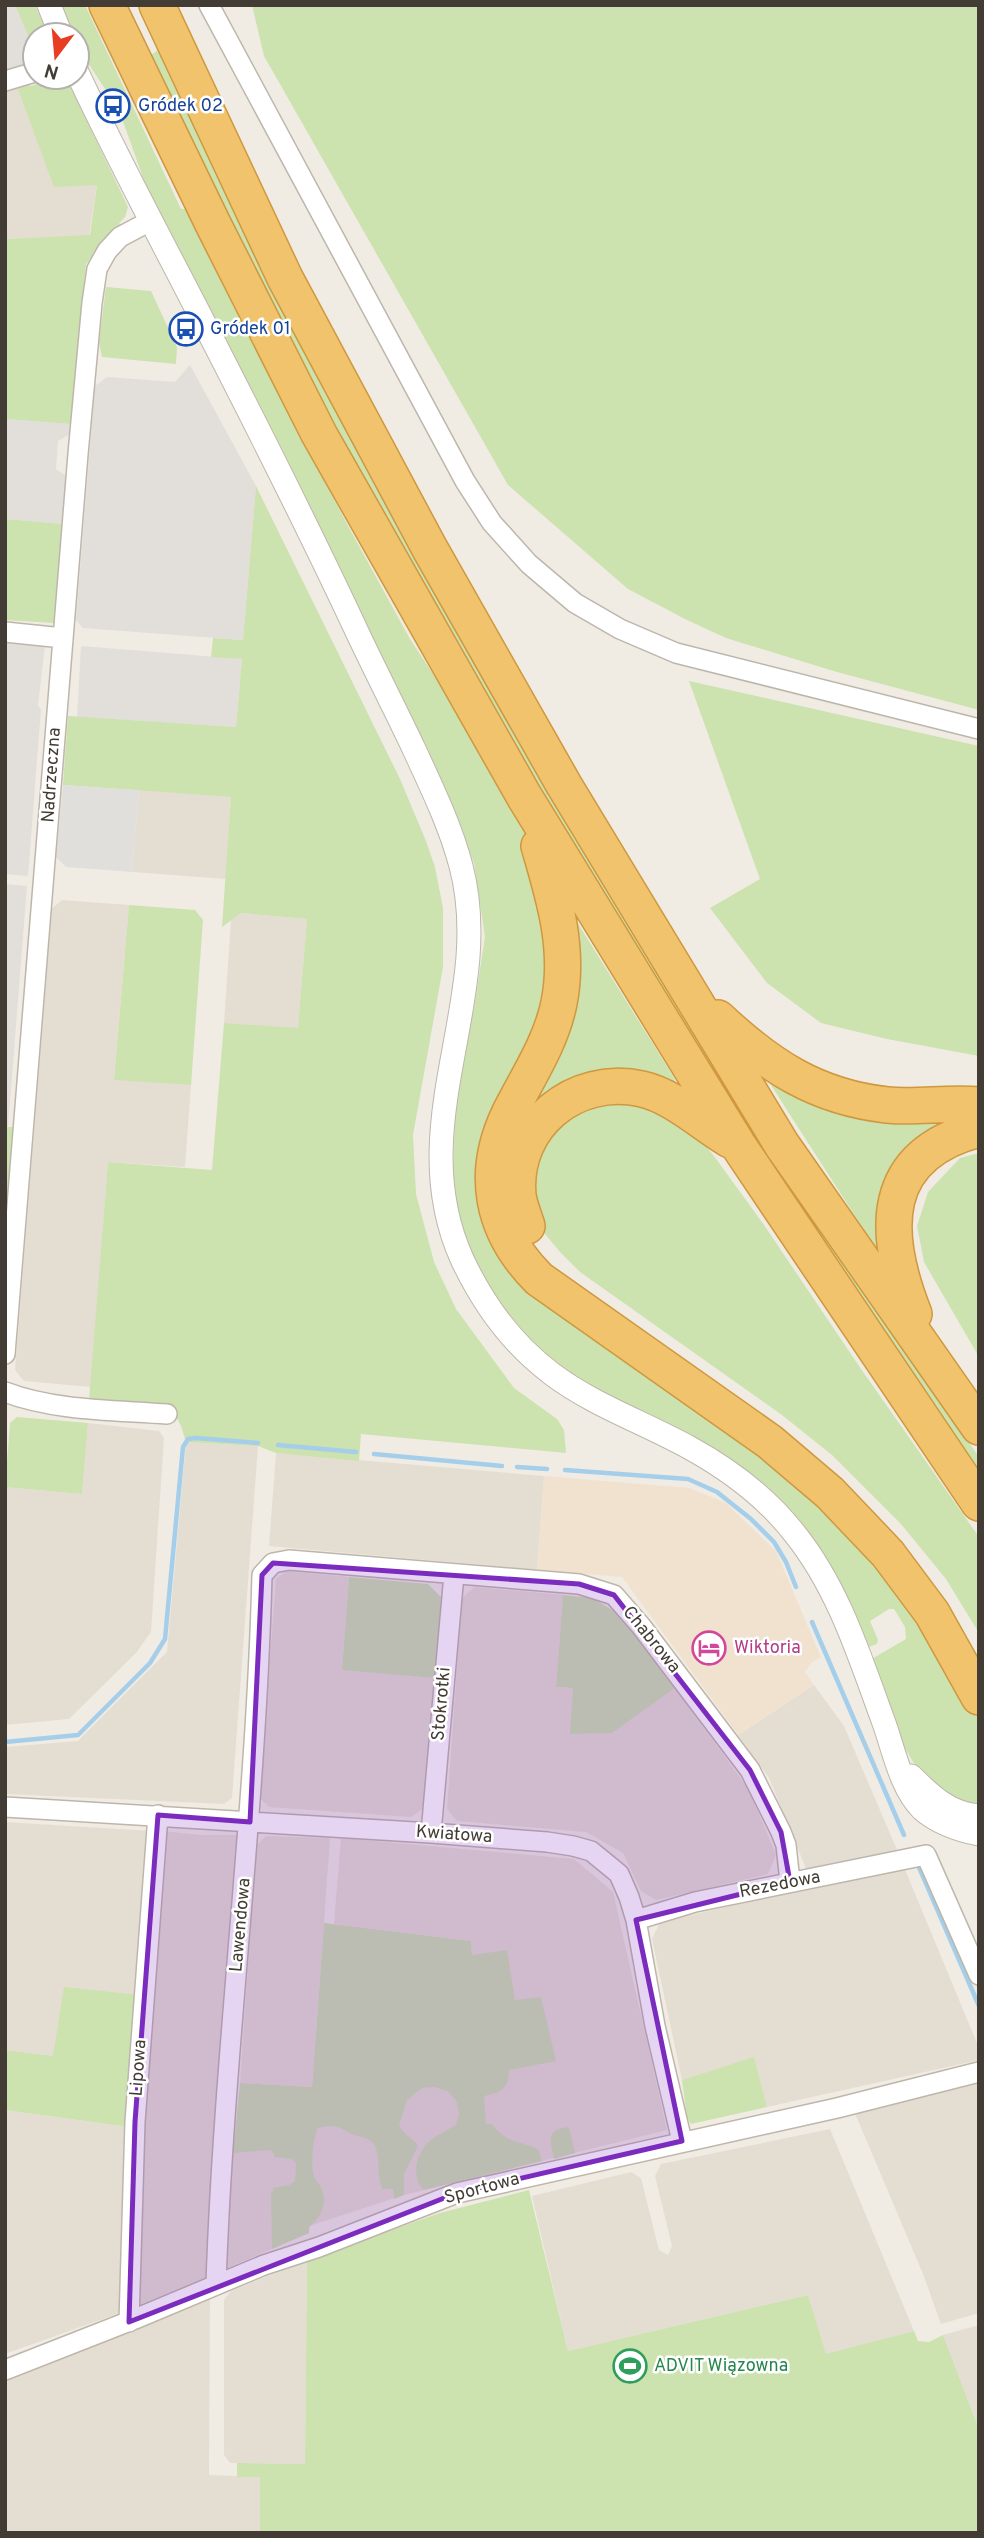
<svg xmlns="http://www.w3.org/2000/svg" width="984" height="2538" viewBox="0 0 984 2538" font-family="Overpass,sans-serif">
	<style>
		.residential { fill: #e4ded2 }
		.commercial { fill: #f1e2d0 }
		.industrial { fill: #e2ded9 }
		.green { fill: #cce2af }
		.parking { fill: #e1dfdc }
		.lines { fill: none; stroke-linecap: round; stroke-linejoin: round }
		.stream { stroke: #a4cee9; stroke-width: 4.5 }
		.minor-casing { stroke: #beb6aa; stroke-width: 22 }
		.tertiary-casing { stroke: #beb6aa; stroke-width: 25 }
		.motorway-casing { stroke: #cf983f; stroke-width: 38 }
		.minor { stroke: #fff; stroke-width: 19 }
		.tertiary { stroke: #fff; stroke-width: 23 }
		.motorway { stroke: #f1c36d; stroke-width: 35 }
		.marked { fill: #7b2cbf; fill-opacity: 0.2; stroke: #7b2cbf; stroke-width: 5; stroke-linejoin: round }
		.labels { text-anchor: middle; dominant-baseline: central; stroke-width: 5; stroke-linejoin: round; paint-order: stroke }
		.transit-label { font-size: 18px; fill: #164399; stroke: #fff; text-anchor: start }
		.street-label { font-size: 18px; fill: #423c34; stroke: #fff }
		.hotel-label { font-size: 18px; fill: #b23c85; stroke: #fff; text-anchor: start }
		.leisure-label { font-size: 18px; fill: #27864d; stroke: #fff; text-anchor: start }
	</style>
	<rect width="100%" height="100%" fill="#f0ece4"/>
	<path class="residential" d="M16,84L97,185L89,236L5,239V87Z
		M139,790L231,797L226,879L132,872Z
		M62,900L129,905L114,1079L191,1085L185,1167L108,1162L91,1387L24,1381L15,1370L52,908Z
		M241,913L307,919L298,1029L224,1023L231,920Z
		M88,1423L159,1431L164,1438L151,1632L136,1653L69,1719L5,1725V1487L82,1494Z
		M186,1442L258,1446L232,1798L224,1804L5,1794V1747L78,1741L167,1652Z
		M276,1453L544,1476L537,1570L269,1546Z
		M286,1571L349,1577L342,1669L435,1678L425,1807L411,1817L269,1807L260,1798L276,1579Z
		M475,1587L563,1595L556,1687L573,1688L612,1733L675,1688L749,1790L776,1855L768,1874L656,1900L641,1891L623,1853L586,1832L457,1821L447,1809L462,1598Z
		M814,1685L844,1726L898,1852L807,1871L769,1778L738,1735Z
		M5,1822L152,1831L139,1995L53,2056L5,2050Z
		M161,1831L201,1835H239L210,2276L134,2307L138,2151Z
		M266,1836L330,1838L312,2087L240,2083L256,1846Z
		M341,1838L574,1859L613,1892L667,2130L404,2195L312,2225L309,2227V2233L220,2271L224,2153L307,2146L311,2101L515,2000L472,1955L471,1941L334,1924Z
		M904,1867L979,2048V2060L767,2107L754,2058L682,2080L652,1939L660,1922Z
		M979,2080V2313L941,2324L923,2274L854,2111Z
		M5,2110L129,2127L125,2311L5,2354Z
		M830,2129L914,2331L826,2355L808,2295L568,2351L532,2196L631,2172L641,2178L659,2250L668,2255L672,2246L655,2176L661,2164Z
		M307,2260L305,2464L230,2463L224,2455V2300L231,2291Z
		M210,2299L209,2475L260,2477V2533H5V2382Z
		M979,2325V2429L943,2335Z"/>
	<path class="commercial" d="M544,1476L690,1488L726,1503L776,1551L821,1657L811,1663L805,1672L814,1685L738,1735L622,1577L537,1570Z"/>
	<path class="industrial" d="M5,5H15L35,52V61L5,71Z
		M190,365L256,486L243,640L83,628L76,620L95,386L107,377L175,382Z
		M5,419L71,424L70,434L58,441L56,469L66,476L63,524L5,519Z
		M5,643L45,646L38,706L41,709L28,876L5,874Z
		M81,646L242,659L236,727L77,717Z
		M5,884L27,886L8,1127H5Z"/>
	<path class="green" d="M15,5H35L48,35H35V52Z
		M59,5H85L181,209H187L274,385L347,524L410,639L514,797L538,855L552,977L493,1235L731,1426L867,1543L979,1712V1811C971,1809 959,1808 953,1803C904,1770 889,1712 870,1660L906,1639L905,1627L894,1609H889L870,1621L878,1640L877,1644L866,1648L808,1533L558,1366L530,1343L508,1318L480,1277L460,1227L453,1172L455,1115L459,1069L474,1008L485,937L474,863L456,817L147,189L119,110L82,54L77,53V35H71Z
		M252,5H979V710L837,672L726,638L685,619L628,589L508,485L264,56Z
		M158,50L254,248L821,1226L979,1457V1473C878,1325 776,1178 682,1026C487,712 307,389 151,55Z
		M55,78L69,84L128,207L125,217L119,223L122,226L99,247L86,264L71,424L5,419V239L90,235L97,185L54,187L16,84L23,83L31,86Z
		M106,287L151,291L177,347L176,364L102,357L99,342Z
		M256,486L400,779L426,841L435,867L443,908V967L413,1135L416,1194L434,1262L456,1309L514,1388L557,1419L564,1430L566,1453L361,1434L359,1461L276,1453L258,1446L186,1442L181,1426L172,1409L89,1400L108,1162L212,1170L224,1023L298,1028L307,919L241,913L222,927L231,797L63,785L68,716L236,727L242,659L211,657L213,638L243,640Z
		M5,519L63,524L54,623L5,620Z
		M689,681L979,746V1056L887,1039L821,1023L767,983L710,908L760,879Z
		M129,905L195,910L203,920L191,1085L114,1080Z
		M565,906H567L673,1076L681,1094C674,1093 662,1085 653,1081C637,1075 618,1074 601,1076C533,1085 491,1166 519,1227C528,1248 543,1262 560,1276C668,1356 788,1425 881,1524C920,1567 949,1614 979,1664V1676C942,1605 893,1540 834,1486C747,1406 641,1347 547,1275C528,1257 516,1237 509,1212C488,1136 541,1093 562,1027C574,988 576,946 565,906Z
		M756,1062L979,1115L943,1130L886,1264Z
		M617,1096L689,1126L714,1156L764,1225L861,1369L979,1537V1633L946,1579L901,1524L832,1455L782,1415L580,1272L560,1252L540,1228L532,1206L541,1139L555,1120Z
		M5,1127H15L5,1238Z
		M979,1153V1357L924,1262L917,1226L928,1192L960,1158Z
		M17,1417L88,1423L82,1494L5,1487L10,1423Z
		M349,1577L428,1584L441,1597L435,1678L342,1670Z
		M563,1595L592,1598L621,1615L675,1688L612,1733L570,1734L573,1688L556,1687Z
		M324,1923L471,1941L472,1955L507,1950L515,2000L541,1997L556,2061L509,2070C509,2089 501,2093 484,2096L486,2124H492C507,2144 518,2140 538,2149L542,2161L424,2190C410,2177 416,2152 431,2140C438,2134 448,2130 456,2125L459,2114L457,2102L448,2091L434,2087L422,2088L407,2100L399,2125C404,2135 412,2137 418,2146L404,2174V2195L394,2199L393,2189H382C376,2175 382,2150 371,2141C365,2136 356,2137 350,2133C338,2126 332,2124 318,2128C313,2136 310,2169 315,2178C318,2185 318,2180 321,2187C328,2202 322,2217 309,2227V2233L272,2249L271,2195L274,2188L289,2185L295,2181L296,2163L292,2159L275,2157L271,2150L233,2153L240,2083L312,2087Z
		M64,1987L139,1995L129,2127L5,2110V2050L53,2056Z
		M754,2057L767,2107L691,2124L687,2118L682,2080Z
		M569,2127L575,2153L554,2159C550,2139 545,2130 569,2127Z
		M529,2190L568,2351L808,2295L826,2354L914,2331L918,2341L929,2342L943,2335L979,2429V2533H260V2477H237V2463L305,2464L307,2260L440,2213Z"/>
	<path class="parking" d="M63,785L139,790L132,872L66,867L56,857Z"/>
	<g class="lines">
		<path class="stream" d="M278,1445L356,1452
			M374,1454L502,1466
			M517,1467L547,1469
			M565,1470L688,1479L717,1492L751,1519L774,1542L786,1562L796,1587
			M812,1622L904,1835
			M5,1742L78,1735L150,1663L165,1639L183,1447L188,1439L196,1438L258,1443
			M918,1865L979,2006"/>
		<defs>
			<path id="minor" d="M209,5L465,481L492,523L529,564L575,603L620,629L676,653L979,729
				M5,81L35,72
				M5,632L63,638
				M5,1354L78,454L92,303L97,269L107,251L120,237L150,221
				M5,1392C55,1411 114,1410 167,1414
				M5,1807L431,1833L547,1842L573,1846L591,1851L619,1874L629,1897L636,1920L655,2026L682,2141
				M431,1833L454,1574
				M636,1920L695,1902L926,1855L979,1975
				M216,2284C224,2048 256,1812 262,1575L273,1563L289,1560L579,1584L614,1595L641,1626L750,1770L781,1832L786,1845L790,1882
				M129,2322L135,2122L158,1815
				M5,2370L135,2319L264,2265L319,2247L457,2193L837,2108L979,2072"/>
			<path id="tertiary" d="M49,5L61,35
				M77,72C117,158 162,241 205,325C258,428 310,531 359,636C377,674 396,711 414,749C432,788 450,825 461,866C496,999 401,1124 462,1259C483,1304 512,1344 552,1374C593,1405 645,1423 690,1448C730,1470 767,1498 795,1534C839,1589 860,1658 884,1723C894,1751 901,1788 922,1809C938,1823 959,1830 979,1834
				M911,1776C931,1796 950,1814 979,1816"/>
			<path id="motorway" d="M107,5L213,224L319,434L524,796L738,1145L979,1503
				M157,5L285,278L430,549L564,785L782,1145L979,1427
				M539,846C554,897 570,949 559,1003C551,1043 527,1078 509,1114C480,1175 492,1232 539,1279L770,1442L830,1493L888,1554L932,1613L979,1697
				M718,1018C769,1066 816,1097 887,1105C917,1108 948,1102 979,1105
				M527,1226C524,1216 519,1205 518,1195C512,1125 575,1074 642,1089C673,1096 702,1123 730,1140
				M914,1314C882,1233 878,1155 979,1129"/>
		</defs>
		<use href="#minor" class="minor-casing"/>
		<use href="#tertiary" class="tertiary-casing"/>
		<use href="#motorway" class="motorway-casing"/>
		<use href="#minor" class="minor"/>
		<use href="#tertiary" class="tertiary"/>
		<use href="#motorway" class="motorway"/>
	</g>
	<path class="marked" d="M273,1563L579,1584L614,1595L750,1770L781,1832L790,1882L636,1920L682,2141L457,2193L129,2322L135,2122L158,1815L250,1822L262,1575Z"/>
	<defs>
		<symbol id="bus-ring" viewBox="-11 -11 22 22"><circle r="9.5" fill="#fff" stroke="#1a4fb4" stroke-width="1.5"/><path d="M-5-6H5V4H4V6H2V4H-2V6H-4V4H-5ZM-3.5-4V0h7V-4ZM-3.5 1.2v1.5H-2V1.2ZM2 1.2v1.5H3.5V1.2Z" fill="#1a4fb4"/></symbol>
		<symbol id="hotel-ring" viewBox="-11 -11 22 22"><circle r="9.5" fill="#fff" stroke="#d1479c" stroke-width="1.5"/><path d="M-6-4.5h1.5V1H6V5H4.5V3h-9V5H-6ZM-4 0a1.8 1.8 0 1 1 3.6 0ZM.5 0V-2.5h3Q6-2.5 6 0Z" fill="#d1479c"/></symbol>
		<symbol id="stadium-ring" viewBox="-11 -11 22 22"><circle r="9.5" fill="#fff" stroke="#2e9e5b" stroke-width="1.5"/><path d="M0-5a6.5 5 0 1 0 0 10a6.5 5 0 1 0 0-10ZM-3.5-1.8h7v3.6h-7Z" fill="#2e9e5b"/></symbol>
	</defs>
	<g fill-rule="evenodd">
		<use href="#bus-ring" x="94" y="87" width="38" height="38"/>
		<use href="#bus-ring" x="167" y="310" width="38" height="38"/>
		<use href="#hotel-ring" x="690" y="1629" width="38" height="38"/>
		<use href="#stadium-ring" x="611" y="2347" width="38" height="38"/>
	</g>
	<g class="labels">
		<g class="transit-label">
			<text x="138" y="106">Gródek 02</text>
			<text x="210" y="329">Gródek 01</text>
		</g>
		<g class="street-label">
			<text transform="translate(52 775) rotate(-86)">Nadrzeczna</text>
			<text transform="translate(651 1640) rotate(51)">Chabrowa</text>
			<text transform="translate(442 1704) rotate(-85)">Stokrotki</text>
			<text transform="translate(454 1835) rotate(4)">Kwiatowa</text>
			<text transform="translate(780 1885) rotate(-11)">Rezedowa</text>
			<text transform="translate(241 1925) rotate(-85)">Lawendowa</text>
			<text transform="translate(139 2068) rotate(-86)">Lipowa</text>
			<text transform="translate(482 2189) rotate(-15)">Sportowa</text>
		</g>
		<g class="hotel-label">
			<text x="734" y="1648">Wiktoria</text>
		</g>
		<g class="leisure-label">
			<text x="654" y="2366">ADVIT Wiązowna</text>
		</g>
	</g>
	<rect width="984" height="2538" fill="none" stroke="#423c34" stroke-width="14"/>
	<g transform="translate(56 56) rotate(196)"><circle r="33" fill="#ffffff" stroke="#b3b1ae" stroke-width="2"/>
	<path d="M0-5L12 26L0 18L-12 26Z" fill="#e83d23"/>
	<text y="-10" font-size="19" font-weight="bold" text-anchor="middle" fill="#423c34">N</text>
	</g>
</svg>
